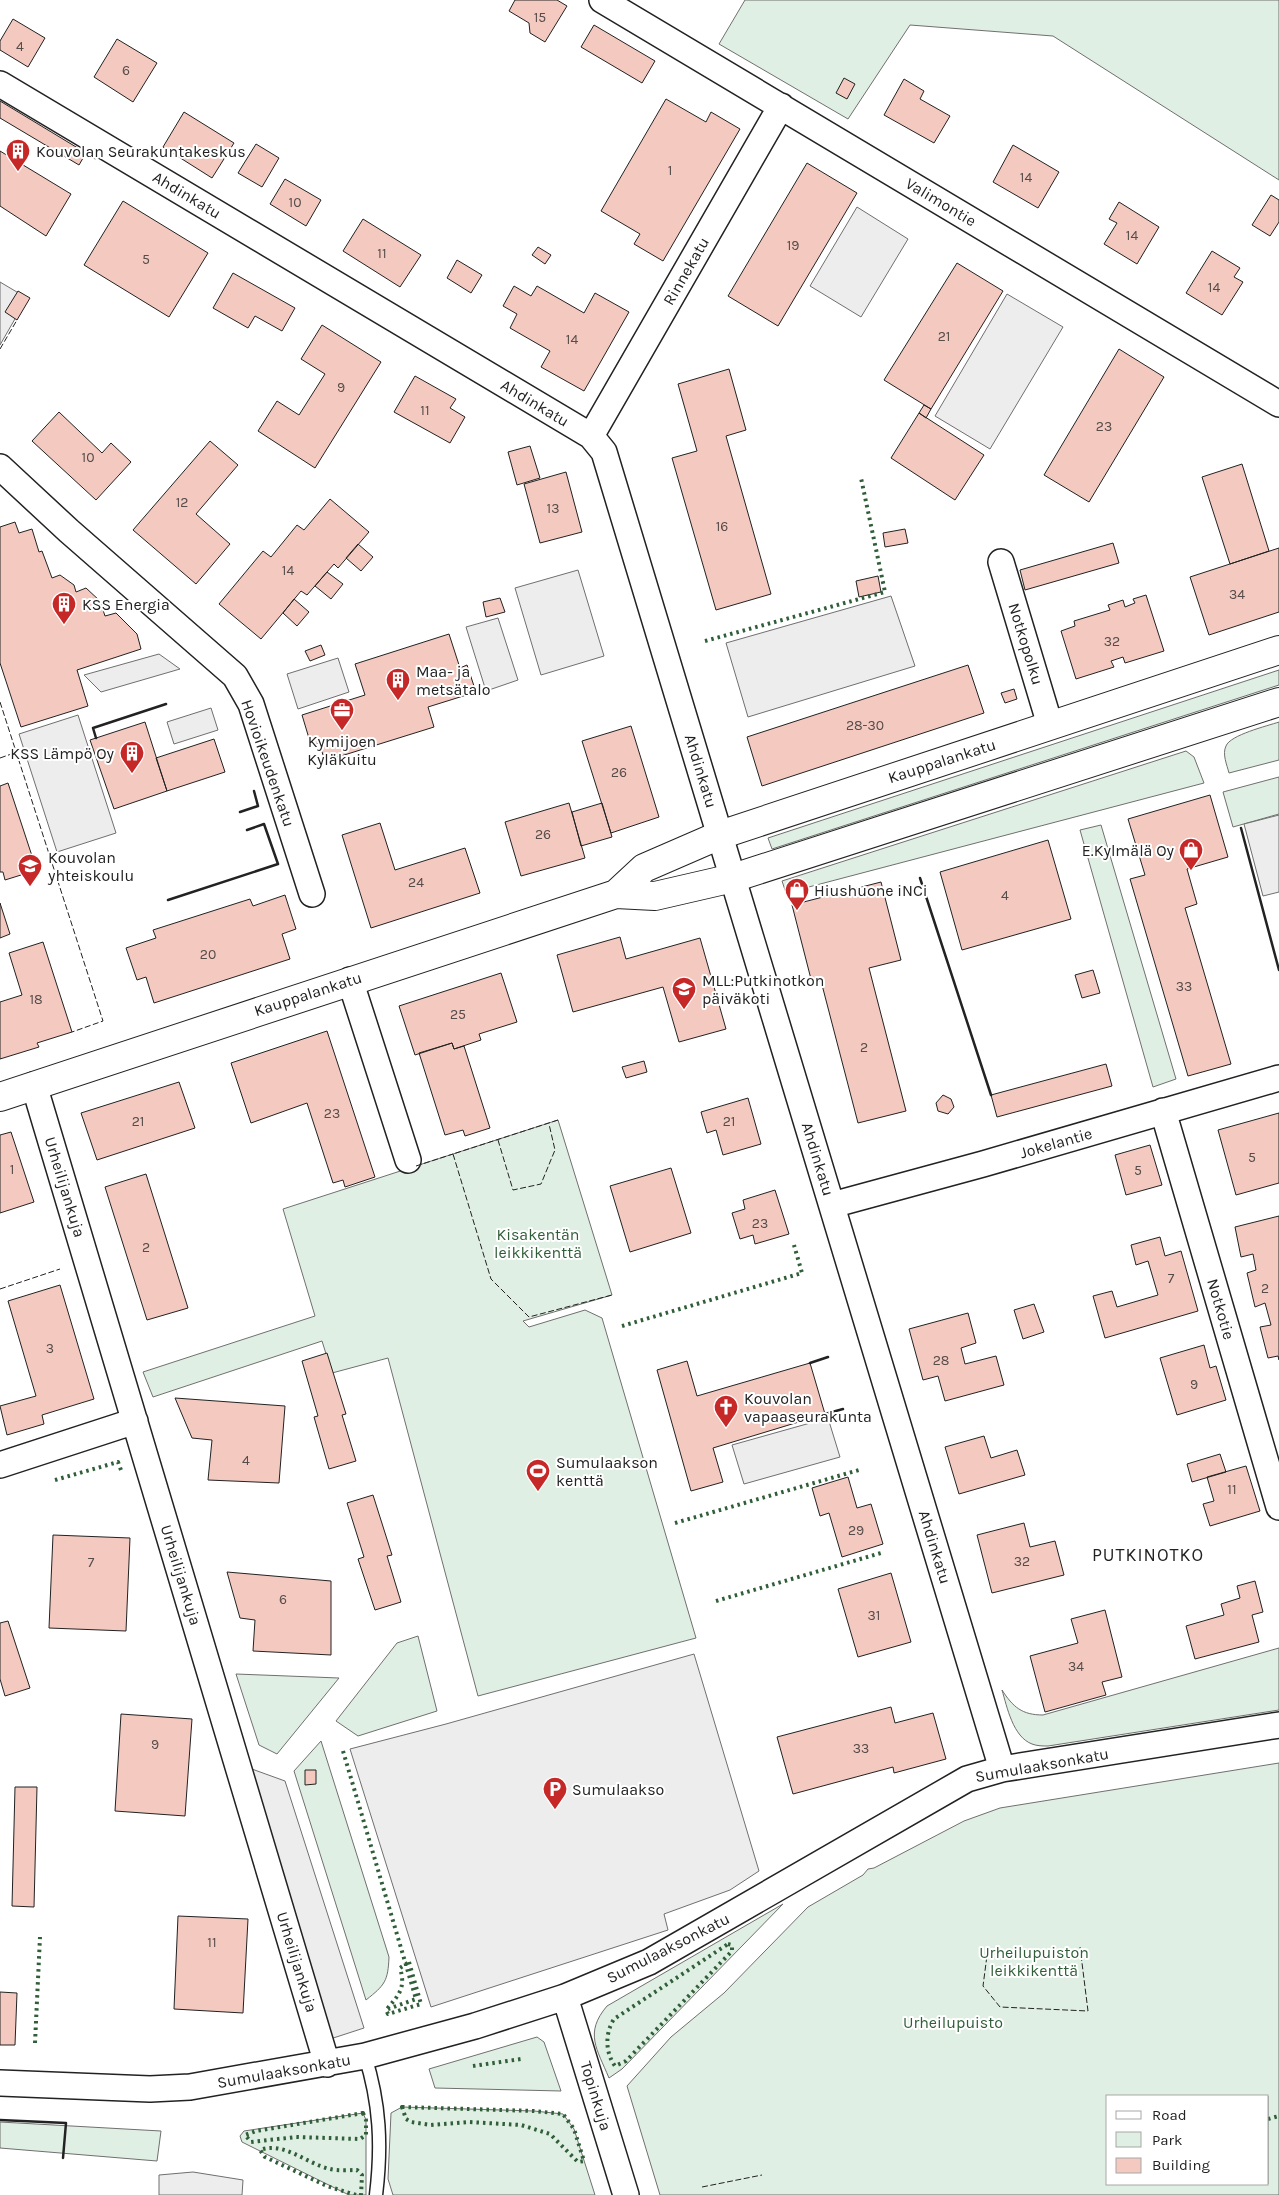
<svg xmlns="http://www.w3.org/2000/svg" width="1279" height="2195" viewBox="0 0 1279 2195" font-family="Karla,sans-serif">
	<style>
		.green { fill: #e0efe3; stroke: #6f6f6f; fill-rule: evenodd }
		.parking { fill: #ededed; stroke: #6f6f6f }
		.building { fill: #f3c9c0; stroke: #222 }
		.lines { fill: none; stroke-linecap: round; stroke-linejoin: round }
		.lane-casing { stroke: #222; stroke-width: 15 }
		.street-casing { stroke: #222; stroke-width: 28 }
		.secondary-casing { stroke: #222; stroke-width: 30 }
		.lane { stroke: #fff; stroke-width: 12 }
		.street { stroke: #fff; stroke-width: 25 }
		.secondary { stroke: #fff; stroke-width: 28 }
		.hedge { stroke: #2f5e38; stroke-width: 4; stroke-dasharray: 2.5 4; stroke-linecap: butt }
		.fence { stroke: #222; stroke-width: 1; stroke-dasharray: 6 2.5; stroke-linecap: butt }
		.wall { stroke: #222; stroke-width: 2.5 }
		.labels { text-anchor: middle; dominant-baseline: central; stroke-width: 4; stroke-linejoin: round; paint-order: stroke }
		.number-label { font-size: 14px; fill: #564c4a }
		.poi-label { font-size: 16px; fill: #222; stroke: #fff; text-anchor: start }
		.street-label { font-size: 16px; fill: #222; stroke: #fff }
		.park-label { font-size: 16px; fill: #2f5e38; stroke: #fff }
		.neighbourhood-label { font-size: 18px; letter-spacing: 1px; fill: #222; stroke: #fff }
	</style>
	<rect width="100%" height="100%" fill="#fff"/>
	<path class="green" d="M745,0H1279V180L1053,36L910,25L848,119L719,44Z
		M1279,670V685L772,849L768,838Z
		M1279,722V760L1229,773C1227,765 1222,754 1226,746C1230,735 1267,726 1279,722Z
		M1186,751L1194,757L1204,783L786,893L782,881Z
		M1279,777V814L1233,827L1223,792Z
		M1101,825L1176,1079L1153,1087L1080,830Z
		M558,1120L612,1295L523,1321L529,1327L585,1310L602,1318L696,1638L478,1696L388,1358L332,1373L322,1341L153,1397L143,1372L315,1316L283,1209Z
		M418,1636L437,1711L358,1736L336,1721L397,1643Z
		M1279,1648V1710L1048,1746C1043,1746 1037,1746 1032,1744C1013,1737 1007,1707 1002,1690C1013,1707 1022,1715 1043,1715Z
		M236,1674L339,1678L277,1754L259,1745Z
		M321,1741L389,1957C388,1981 385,1985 366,2000L294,1771Z
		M1279,1763V2195H660L627,2086L671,2037L724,1993L808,1907L863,1875L868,1869L874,1868L964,1821L1000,1808ZM1108,2096H1268V2184H1108Z
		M783,1904L622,2069L609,2078C597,2049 584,2033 607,2006Z
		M537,2037L544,2042L561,2091L435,2088L429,2069Z
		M402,2107L534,2111L563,2114L574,2129L595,2195H393L388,2179L391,2113Z
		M363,2113L366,2120V2195H349L254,2148L242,2142L240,2136L244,2131Z
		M0,2122L161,2131L157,2161L0,2148Z"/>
	<path class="parking" d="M857,207L908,239L861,317L810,286Z
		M0,282L27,298L0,345Z
		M1007,294L1063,327L990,449L935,416Z
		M578,570L604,656L541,675L515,588Z
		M891,596L915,666L748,717L726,643Z
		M498,618L518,680L486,691L466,627Z
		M159,654L180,669L101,692L84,675Z
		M338,658L349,692L298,709L287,674Z
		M211,708L218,730L174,744L167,722Z
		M78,715L116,833L57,852L19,734Z
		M1279,815V892L1263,896L1244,824Z
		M828,1418L840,1457L744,1484L732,1445Z
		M694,1654L759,1871L730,1890L664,1914L668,1930L431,2007L350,1749L446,1724Z
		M238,1764L285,1781L364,2028L321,2042Z
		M193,2172L243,2180L242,2195H159V2175Z"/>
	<path class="building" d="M515,0H557L567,6L545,42L530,33L529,23L509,11Z
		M13,19L45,38L28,67L0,50V41Z
		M594,25L655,61L642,83L581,47Z
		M117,39L157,63L133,102L94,77Z
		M844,78L855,84L847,99L836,93Z
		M904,79L924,91L920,99L950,116L934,143L884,115Z
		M666,99L706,122L711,112L740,129L663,261L634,244L640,234L601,211Z
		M0,101L86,153L79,165L0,118Z
		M184,112L234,143L212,178L163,147Z
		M256,144L279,158L262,187L238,173Z
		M1013,145L1059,172L1038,208L993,182Z
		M0,151L71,194L46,236L0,206Z
		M807,163L857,193L778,326L728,296Z
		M285,179L321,200L306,226L270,204Z
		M1271,195L1279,200V222L1270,236L1252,225Z
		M123,201L208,253L169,317L84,265Z
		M1119,202L1159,227L1137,264L1104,244L1117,223L1109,219Z
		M363,219L421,255L400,287L343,251Z
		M538,247L551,255L545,264L532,255Z
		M1212,251L1240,268L1234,277L1243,282L1222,315L1186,293Z
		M457,260L482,275L471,293L447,278Z
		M957,263L1003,291L931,409L884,380Z
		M233,273L295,308L282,331L255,316L248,328L213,308Z
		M514,286L531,296L537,286L584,313L595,293L629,312L584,391L541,367L550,351L510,328L517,314L503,306Z
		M18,291L30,298L17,320L5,312Z
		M322,325L381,362L315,468L258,431L277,401L299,415L325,374L301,359Z
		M1119,349L1164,377L1089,502L1044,475Z
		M729,369L746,430L726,436L771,594L716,610L672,458L697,451L678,384Z
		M415,376L456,399L450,408L465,417L450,443L394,412Z
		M924,405L931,409L926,418L919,413Z
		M59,412L102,453L111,443L131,462L96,500L32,441Z
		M919,413L984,455L955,500L891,458Z
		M210,441L238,465L196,514L230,544L196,584L133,530Z
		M530,446L540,478L517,485L508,452Z
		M1242,464L1269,551L1230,564L1202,477Z
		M566,472L582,532L540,543L524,484Z
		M330,499L369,532L338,568L334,564L307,595L301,591L261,639L219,604L263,551L271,557L297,525L304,530Z
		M15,522L19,533L32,529L39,552L42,551L52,578L60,575L74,585L76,592L86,588L100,601L105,616L116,613L137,634L141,649L77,670L88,706L21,727L0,663V527Z
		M905,529L908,543L885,547L883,533Z
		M1113,543L1119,563L1025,590L1020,570Z
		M358,544L373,557L361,571L346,558Z
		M1279,548V612L1209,635L1190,577Z
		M327,572L343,584L331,599L315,586Z
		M878,576L881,592L859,597L856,581Z
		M1146,595L1164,651L1125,663L1123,657L1111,661L1114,667L1076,679L1061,631L1075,626L1074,621L1110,610L1108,605L1123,600L1125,607L1135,603L1133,599Z
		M500,598L505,612L486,617L483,602Z
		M294,599L309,612L297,626L283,613Z
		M449,634L460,668L467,665L476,692L428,707L434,727L325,761L319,743L311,745L302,715L365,695L355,664Z
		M321,645L325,655L310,661L305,651Z
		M968,665L984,713L762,786L747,737Z
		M1014,689L1017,699L1005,703L1001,693Z
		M145,722L167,791L114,809L90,740Z
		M631,726L659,817L611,833L582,741Z
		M214,739L225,772L167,791L156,758Z
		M8,783L34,862L19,867L21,875L5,880L3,872H0V786Z
		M1210,795L1228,857L1187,869L1197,904L1185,908L1231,1064L1188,1076L1130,879L1145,875L1128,819Z
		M569,803L585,858L521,876L505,822Z
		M602,803L612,837L581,846L572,812Z
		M380,823L395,870L465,848L480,893L371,928L342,835Z
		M1048,840L1071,919L962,950L940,872Z
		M881,882L901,960L869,968L906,1111L858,1123L821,981L812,983L792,905Z
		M285,895L296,929L282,934L290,959L154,1003L146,977L137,980L126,948L156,938L153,930L250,899L253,906Z
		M0,903L10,934L0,938Z
		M620,937L626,959L700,938L726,1029L679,1042L663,987L573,1012L557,955Z
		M43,942L72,1032L37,1043L39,1047L0,1059V1002L22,995L9,953Z
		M1093,970L1100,993L1082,998L1075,975Z
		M501,973L517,1022L479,1034L481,1040L454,1049L452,1043L415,1055L399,1006Z
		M327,1031L375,1177L345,1187L343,1180L333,1183L307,1103L251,1123L231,1063Z
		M452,1043L454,1049L464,1046L490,1128L465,1136L463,1130L445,1135L419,1053Z
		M644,1061L647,1072L626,1078L622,1067Z
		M1106,1064L1112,1086L997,1117L991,1095Z
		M179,1082L195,1128L97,1160L81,1113Z
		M943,1095L951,1099L954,1107L948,1114L938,1111L936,1103Z
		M748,1098L761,1144L723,1155L716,1130L707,1133L701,1112Z
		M1279,1113V1183L1236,1195L1218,1130Z
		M11,1132L34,1202L0,1213V1135Z
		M1150,1145L1162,1185L1126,1195L1115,1155Z
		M671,1168L691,1233L630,1252L610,1186Z
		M146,1174L188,1308L147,1320L105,1187Z
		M775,1190L789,1234L755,1244L753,1235L740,1239L732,1213L745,1209L743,1200Z
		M1279,1216V1360L1278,1356L1268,1358L1260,1327L1271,1325L1265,1303L1255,1307L1247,1273L1256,1270L1253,1254L1241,1257L1235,1227Z
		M1160,1237L1165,1256L1181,1251L1198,1311L1105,1338L1093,1296L1112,1291L1117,1307L1158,1295L1148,1261L1136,1265L1131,1245Z
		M60,1285L94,1399L42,1415L44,1424L7,1435L0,1406L36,1396L8,1301Z
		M1034,1304L1044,1332L1023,1339L1014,1310Z
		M968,1313L976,1343L961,1348L965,1364L996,1356L1004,1385L945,1401L938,1376L923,1380L909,1329Z
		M1204,1345L1210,1368L1216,1366L1226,1400L1177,1415L1160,1358Z
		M327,1353L346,1414L342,1415L356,1461L329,1469L314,1417L318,1416L302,1361Z
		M687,1361L697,1396L810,1363L825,1414L713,1448L723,1482L691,1491L657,1370Z
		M175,1398L285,1406L279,1483L208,1480L212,1440L192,1438Z
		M984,1436L991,1458L1017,1450L1025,1475L959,1494L945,1447Z
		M1220,1454L1226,1472L1192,1482L1187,1464Z
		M1246,1466L1260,1511L1210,1526L1203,1504L1214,1501L1207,1477Z
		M848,1477L857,1508L871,1504L883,1544L842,1557L829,1513L820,1516L812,1488Z
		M373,1495L392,1555L387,1556L401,1602L375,1610L358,1559L364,1557L347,1503Z
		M1024,1523L1030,1547L1055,1541L1064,1575L992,1593L977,1535Z
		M53,1535L130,1538L126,1631L49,1628Z
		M227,1572L331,1581V1655L253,1651L255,1620L240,1618Z
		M891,1573L911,1642L858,1657L838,1589Z
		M1255,1581L1263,1612L1252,1615L1259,1642L1195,1659L1186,1626L1224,1615L1221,1604L1240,1598L1237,1586Z
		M1105,1610L1122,1677L1102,1682L1106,1695L1045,1712L1030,1656L1078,1643L1071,1619Z
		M8,1621L30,1688L5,1696L0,1679V1623Z
		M891,1707L895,1723L933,1713L946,1759L894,1773L893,1767L793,1794L777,1737Z
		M121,1714L192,1719L185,1816L115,1811Z
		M305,1770H316V1784L305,1785Z
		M15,1787H37L34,1907L12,1906Z
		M178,1916L248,1919L243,2013L174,2009Z
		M0,1992L17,1993L15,2045H0Z"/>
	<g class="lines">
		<defs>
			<path id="lane" d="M365,2056C380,2103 382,2146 376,2195"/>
			<path id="street" d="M602,0L1279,404
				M0,84L591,436L604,452L1002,1769
				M591,436L781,106
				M0,467L69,531L235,676L251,704L312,894
				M1001,562L1050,725
				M350,980L408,1160
				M34,1085L327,2064
				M1163,1111L1279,1507
				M832,1205L983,1164L1279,1078
				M0,1465L135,1421
				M565,1997L626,2195
				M0,2083L150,2089L190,2087L365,2056L475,2026L565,1997L649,1962L967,1779L1002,1769L1279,1725"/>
			<path id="secondary" d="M616,894L644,868L720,835L1279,650
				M0,1097L616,894L655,896L733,878L1279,702"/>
		</defs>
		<use href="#lane" class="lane-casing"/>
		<use href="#street" class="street-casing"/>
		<use href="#secondary" class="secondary-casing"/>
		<use href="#lane" class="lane"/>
		<use href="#street" class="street"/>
		<use href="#secondary" class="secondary"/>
		<path class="hedge" d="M705,641L885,592L861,478
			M622,1326L802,1273L794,1245
			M55,1480L118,1462L121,1470
			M675,1523L859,1470
			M716,1601L881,1553
			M343,1751L416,1999L388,2009
			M728,1944L732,1945V1951L626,2061L615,2066C605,2052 605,2033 614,2019Z
			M409,1962L421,2004L388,2014L386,2010C399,1995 406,1988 400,1968Z
			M35,2043L40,1937
			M473,2066L521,2059
			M402,2107L534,2111L563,2114L574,2129L584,2161L578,2162L550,2134L521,2125L469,2122L431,2125L411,2122L406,2119Z
			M363,2113L366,2120V2135L360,2139L296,2137L251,2142L245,2135L256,2131Z
			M1268,2119L1279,2116
			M356,2195L327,2186L265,2157L260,2150C284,2141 307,2164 330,2169C338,2171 349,2170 357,2170L362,2175L361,2195"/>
		<path class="fence" d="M0,349L17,320
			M0,702L103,1021L72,1032
			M0,758L17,752
			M558,1120L453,1154L491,1279L529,1317L612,1295
			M498,1140L513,1190L541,1184L555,1150L549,1124
			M416,1166L453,1154
			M0,1289L60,1269
			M988,1948L983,1986L1000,2007L1088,2011L1080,1947
			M702,2187L762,2175"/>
		<path class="wall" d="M84,151L95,158
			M96,738L93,728L166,704
			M240,812L258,806L254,791
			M1241,828L1279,970
			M920,878L991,1095
			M168,900L278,864L264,824L247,830
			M810,1363L828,1357
			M825,1414L843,1409
			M0,2120L66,2123L63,2158"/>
	</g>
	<defs>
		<symbol id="building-pin" viewBox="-11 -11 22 30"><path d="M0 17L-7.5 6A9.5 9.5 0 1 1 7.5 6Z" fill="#c62828" stroke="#fff"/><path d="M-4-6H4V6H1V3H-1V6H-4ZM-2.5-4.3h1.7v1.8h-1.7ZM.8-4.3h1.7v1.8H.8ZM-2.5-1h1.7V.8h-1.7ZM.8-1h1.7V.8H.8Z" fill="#fff"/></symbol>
		<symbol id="office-pin" viewBox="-11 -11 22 30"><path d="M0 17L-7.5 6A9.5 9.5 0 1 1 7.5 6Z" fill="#c62828" stroke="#fff"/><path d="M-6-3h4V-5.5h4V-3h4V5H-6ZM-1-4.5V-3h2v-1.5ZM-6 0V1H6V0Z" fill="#fff"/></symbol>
		<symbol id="shop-pin" viewBox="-11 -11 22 30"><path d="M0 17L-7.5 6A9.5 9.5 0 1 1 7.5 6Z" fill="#c62828" stroke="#fff"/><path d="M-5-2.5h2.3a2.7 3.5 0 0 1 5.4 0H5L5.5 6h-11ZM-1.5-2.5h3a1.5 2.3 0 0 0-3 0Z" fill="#fff"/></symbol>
		<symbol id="school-pin" viewBox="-11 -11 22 30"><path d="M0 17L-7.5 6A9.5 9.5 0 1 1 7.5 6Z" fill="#c62828" stroke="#fff"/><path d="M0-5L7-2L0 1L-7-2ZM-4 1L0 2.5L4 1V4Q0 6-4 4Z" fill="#fff"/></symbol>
		<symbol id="church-pin" viewBox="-11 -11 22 30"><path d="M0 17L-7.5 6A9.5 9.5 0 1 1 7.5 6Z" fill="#c62828" stroke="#fff"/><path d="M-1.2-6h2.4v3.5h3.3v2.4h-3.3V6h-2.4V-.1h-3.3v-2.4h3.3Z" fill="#fff"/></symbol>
		<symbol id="stadium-pin" viewBox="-11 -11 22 30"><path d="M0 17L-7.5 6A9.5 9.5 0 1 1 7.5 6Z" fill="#c62828" stroke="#fff"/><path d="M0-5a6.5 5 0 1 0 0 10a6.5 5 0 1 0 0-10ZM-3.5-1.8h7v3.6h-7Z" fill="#fff"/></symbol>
		<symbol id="parking-pin" viewBox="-11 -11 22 30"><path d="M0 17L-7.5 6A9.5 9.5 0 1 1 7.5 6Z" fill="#c62828" stroke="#fff"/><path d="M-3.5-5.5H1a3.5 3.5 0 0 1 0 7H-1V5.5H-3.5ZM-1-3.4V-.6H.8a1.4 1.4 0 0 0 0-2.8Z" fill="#fff"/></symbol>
	</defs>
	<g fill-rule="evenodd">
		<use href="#building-pin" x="4" y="137" width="28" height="38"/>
		<use href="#building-pin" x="50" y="590" width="28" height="38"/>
		<use href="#building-pin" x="384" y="666" width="28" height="38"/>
		<use href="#office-pin" x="328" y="696" width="28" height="38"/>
		<use href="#building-pin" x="118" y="739" width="28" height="38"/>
		<use href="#shop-pin" x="1177" y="836" width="28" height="38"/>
		<use href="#school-pin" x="16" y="852" width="28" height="38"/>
		<use href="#shop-pin" x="783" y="876" width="28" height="38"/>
		<use href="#school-pin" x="670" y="975" width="28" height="38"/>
		<use href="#church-pin" x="712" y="1393" width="28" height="38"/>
		<use href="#stadium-pin" x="524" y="1457" width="28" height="38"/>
		<use href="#parking-pin" x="541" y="1775" width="28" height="38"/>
	</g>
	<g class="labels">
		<g class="number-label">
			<text x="540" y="17">15</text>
			<text x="20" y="46">4</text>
			<text x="126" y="70">6</text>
			<text x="670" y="170">1</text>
			<text x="1026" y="177">14</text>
			<text x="295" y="202">10</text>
			<text x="1132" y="235">14</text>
			<text x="793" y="245">19</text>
			<text x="382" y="253">11</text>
			<text x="146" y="259">5</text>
			<text x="1214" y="287">14</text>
			<text x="944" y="336">21</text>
			<text x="572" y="339">14</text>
			<text x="341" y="387">9</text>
			<text x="425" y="410">11</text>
			<text x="1104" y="426">23</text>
			<text x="88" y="457">10</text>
			<text x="182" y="502">12</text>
			<text x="553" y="508">13</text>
			<text x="722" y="526">16</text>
			<text x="288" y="570">14</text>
			<text x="1237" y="594">34</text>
			<text x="1112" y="641">32</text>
			<text x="865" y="725">28-30</text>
			<text x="619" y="772">26</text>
			<text x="543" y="834">26</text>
			<text x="416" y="882">24</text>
			<text x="1005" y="895">4</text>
			<text x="208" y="954">20</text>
			<text x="1184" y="986">33</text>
			<text x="36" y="999">18</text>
			<text x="458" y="1014">25</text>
			<text x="864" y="1047">2</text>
			<text x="332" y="1113">23</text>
			<text x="138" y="1121">21</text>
			<text x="729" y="1121">21</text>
			<text x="1252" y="1157">5</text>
			<text x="12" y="1169">1</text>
			<text x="1138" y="1170">5</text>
			<text x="760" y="1223">23</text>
			<text x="146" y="1247">2</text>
			<text x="1171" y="1278">7</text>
			<text x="1265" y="1288">2</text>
			<text x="50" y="1348">3</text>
			<text x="941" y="1360">28</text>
			<text x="1194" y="1384">9</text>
			<text x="246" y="1460">4</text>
			<text x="1232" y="1489">11</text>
			<text x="856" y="1530">29</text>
			<text x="1022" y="1561">32</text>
			<text x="91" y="1562">7</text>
			<text x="283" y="1599">6</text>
			<text x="874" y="1615">31</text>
			<text x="1076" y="1666">34</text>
			<text x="155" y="1744">9</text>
			<text x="861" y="1748">33</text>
			<text x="212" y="1942">11</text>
		</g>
		<g class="poi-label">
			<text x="36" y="151">Kouvolan Seurakuntakeskus</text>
			<text x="82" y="604">KSS Energia</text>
			<text x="416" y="671">Maa- ja<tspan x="416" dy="18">metsätalo</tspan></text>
			<text x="342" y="741" text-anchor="middle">Kymijoen<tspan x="342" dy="18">Kyläkuitu</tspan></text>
			<text x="114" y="753" text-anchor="end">KSS Lämpö Oy</text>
			<text x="1174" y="850" text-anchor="end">E.Kylmälä Oy</text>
			<text x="48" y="857">Kouvolan<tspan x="48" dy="18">yhteiskoulu</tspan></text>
			<text x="814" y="890">Hiushuone iNCi</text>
			<text x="702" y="980">MLL:Putkinotkon<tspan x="702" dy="18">päiväkoti</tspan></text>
			<text x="744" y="1398">Kouvolan<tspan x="744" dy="18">vapaaseurakunta</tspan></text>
			<text x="556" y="1462">Sumulaakson<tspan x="556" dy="18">kenttä</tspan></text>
			<text x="572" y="1789">Sumulaakso</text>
		</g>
		<g class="street-label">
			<text transform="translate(187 195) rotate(31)">Ahdinkatu</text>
			<text transform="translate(941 202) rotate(31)">Valimontie</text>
			<text transform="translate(686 271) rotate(-60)">Rinnekatu</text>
			<text transform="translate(535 403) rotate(31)">Ahdinkatu</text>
			<text transform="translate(1026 644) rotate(73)">Notkopolku</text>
			<text transform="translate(942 761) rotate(-18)">Kauppalankatu</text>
			<text transform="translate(268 763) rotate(71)">Hovioikeudenkatu</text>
			<text transform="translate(701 771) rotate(73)">Ahdinkatu</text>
			<text transform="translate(308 994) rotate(-18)">Kauppalankatu</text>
			<text transform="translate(1056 1143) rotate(-16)">Jokelantie</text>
			<text transform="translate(818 1159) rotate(73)">Ahdinkatu</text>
			<text transform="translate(65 1187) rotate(73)">Urheilijankuja</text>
			<text transform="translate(1221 1309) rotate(74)">Notkotie</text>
			<text transform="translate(935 1547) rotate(73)">Ahdinkatu</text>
			<text transform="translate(181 1575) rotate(73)">Urheilijankuja</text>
			<text transform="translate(1042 1765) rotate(-10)">Sumulaaksonkatu</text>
			<text transform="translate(668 1948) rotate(-27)">Sumulaaksonkatu</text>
			<text transform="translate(297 1962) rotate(73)">Urheilijankuja</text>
			<text transform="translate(284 2071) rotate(-10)">Sumulaaksonkatu</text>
			<text transform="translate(596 2096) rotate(73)">Topinkuja</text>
		</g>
		<g class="park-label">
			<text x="538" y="1234">Kisakentän<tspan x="538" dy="18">leikkikenttä</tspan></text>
			<text x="1034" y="1952">Urheilupuiston<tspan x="1034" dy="18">leikkikenttä</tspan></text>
			<text x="953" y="2022">Urheilupuisto</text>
		</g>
		<g class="neighbourhood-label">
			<text x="1148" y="1555">PUTKINOTKO</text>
		</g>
	</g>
	<rect x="1106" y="2095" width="162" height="90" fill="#ffffff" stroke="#a7a7a7"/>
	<rect x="1116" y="2111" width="25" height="8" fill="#ffffff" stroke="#a7a7a7"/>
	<text x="1152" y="2120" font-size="15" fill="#222222">Road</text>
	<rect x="1116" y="2132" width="25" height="15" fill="#e0efe3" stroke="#a7a7a7"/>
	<text x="1152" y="2145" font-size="15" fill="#222222">Park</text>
	<rect x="1116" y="2158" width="25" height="15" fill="#f3c9c0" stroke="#a7a7a7"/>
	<text x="1152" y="2170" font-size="15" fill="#222222">Building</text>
</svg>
